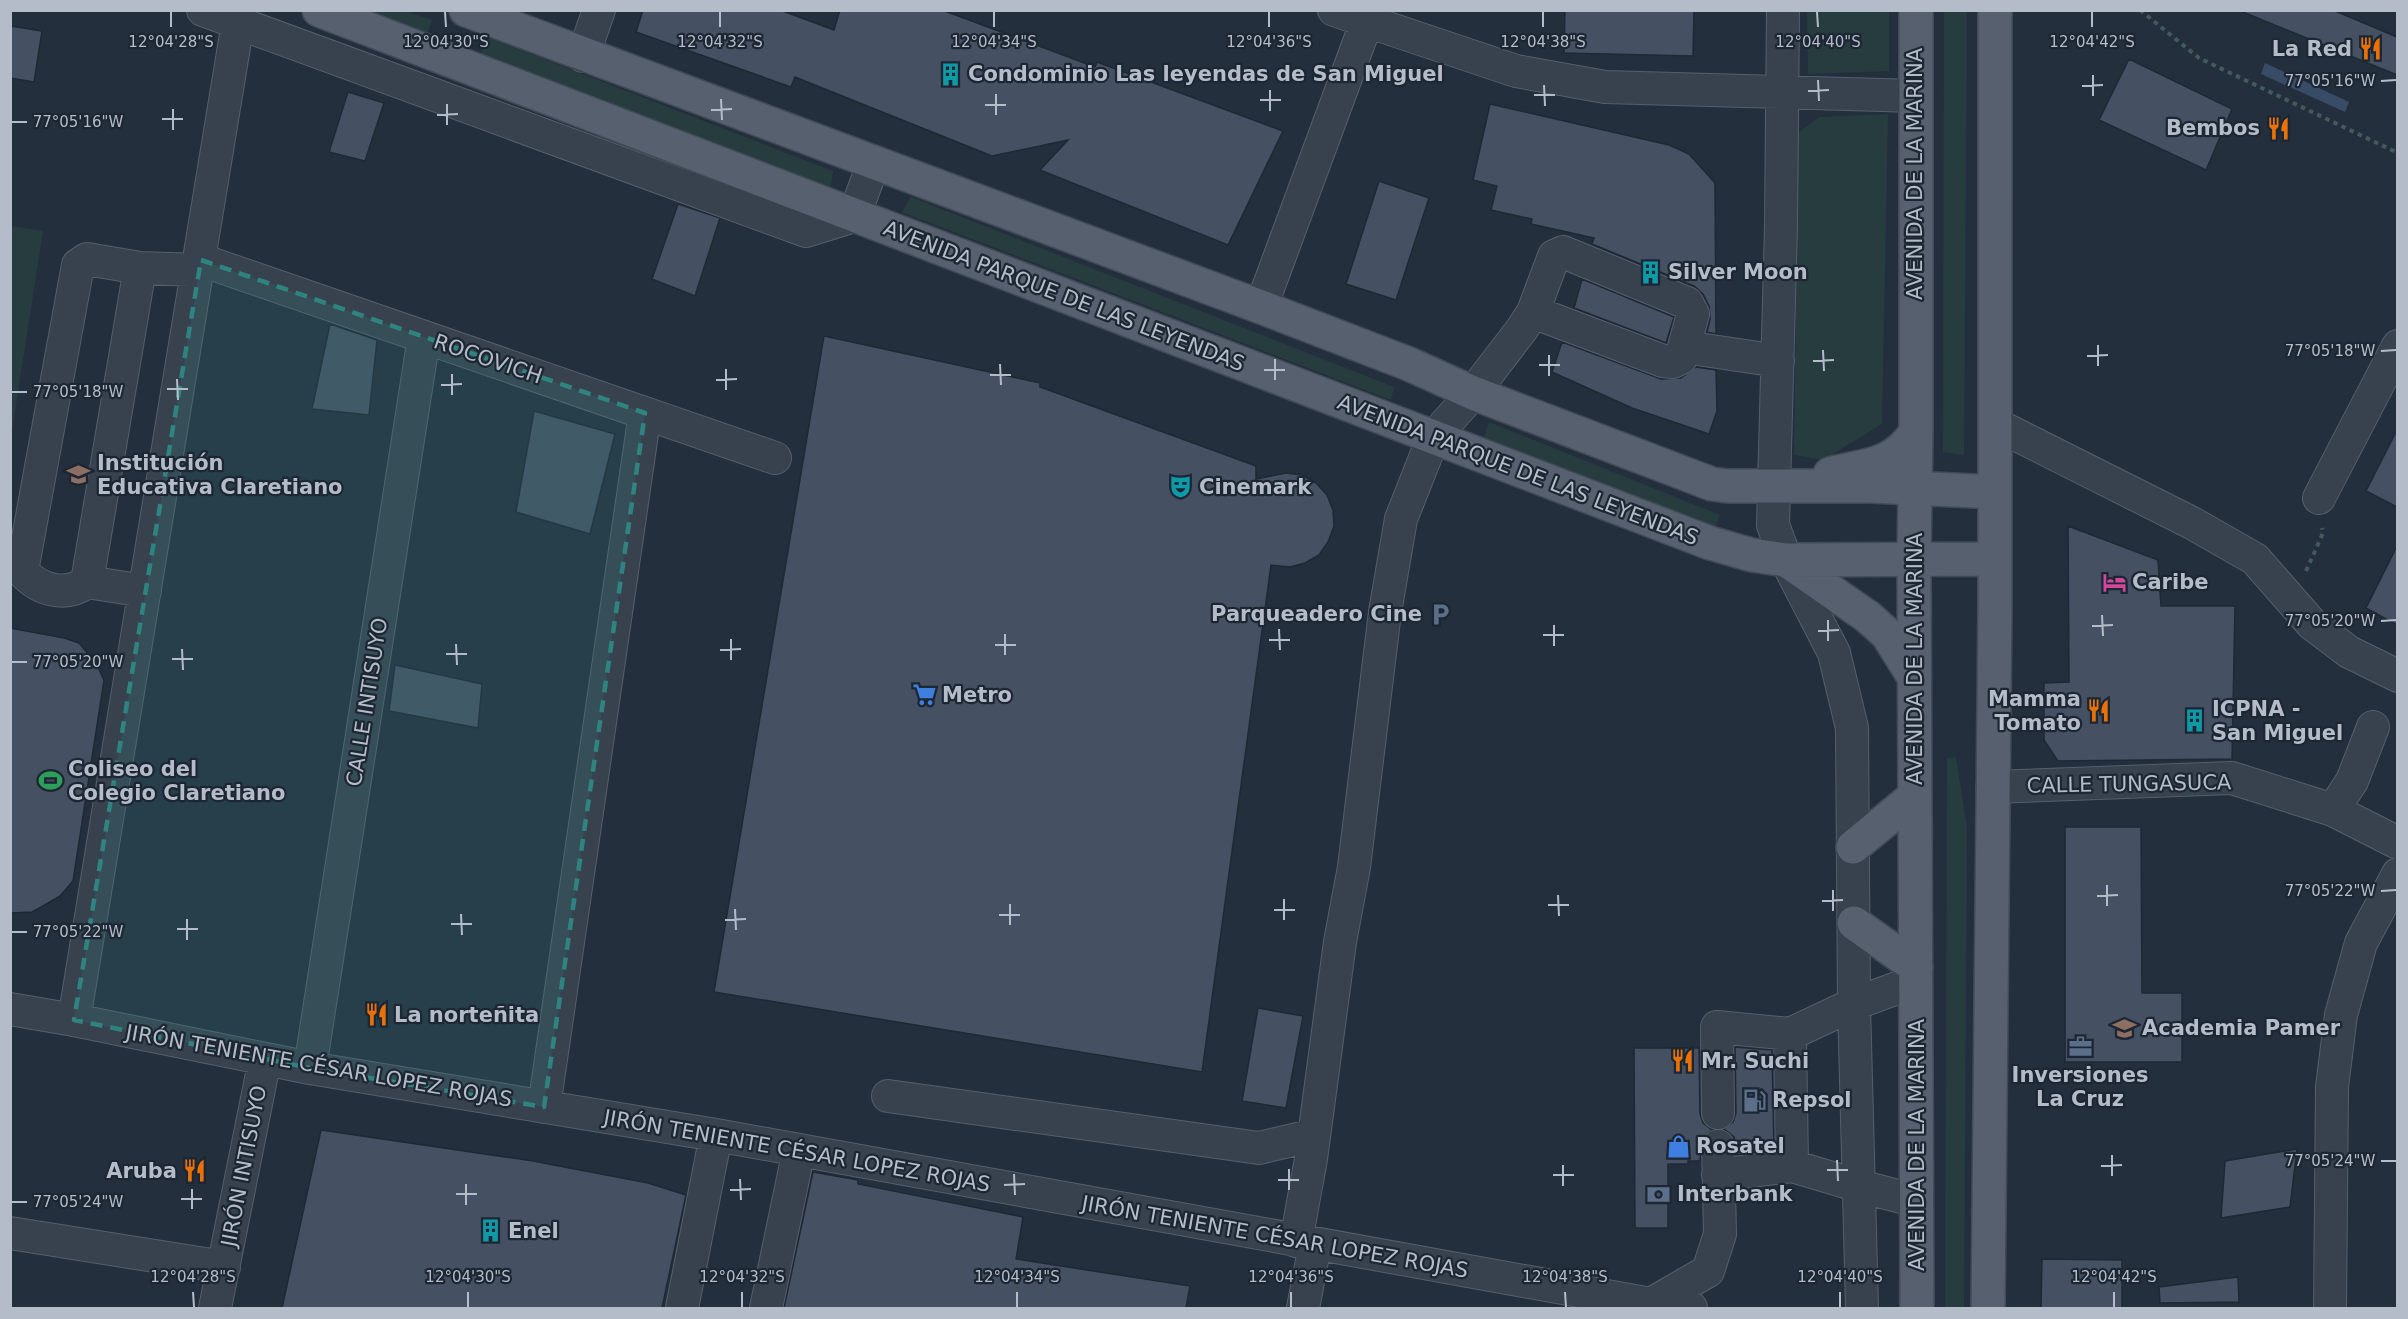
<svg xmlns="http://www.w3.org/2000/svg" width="2408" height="1319" viewBox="0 0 2408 1319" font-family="'DejaVu Sans',sans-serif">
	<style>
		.green { fill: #263c3f }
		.water { fill: #394c67 }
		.building { fill: #455162; stroke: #1f2835; stroke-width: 1.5 }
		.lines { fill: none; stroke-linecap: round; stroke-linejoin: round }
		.minor-casing { stroke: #565f6c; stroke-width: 34 }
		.major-casing { stroke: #414a57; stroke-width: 36 }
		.path { stroke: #44595c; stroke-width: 4; stroke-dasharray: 4.5 4.5; stroke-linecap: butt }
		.minor { stroke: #38414e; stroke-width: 32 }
		.major { stroke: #56606e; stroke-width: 33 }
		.marked { fill: #308480; fill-opacity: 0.2; stroke: #308480; stroke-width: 4.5; stroke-dasharray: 12 8; stroke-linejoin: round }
		.ticks { fill: none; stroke: #b4bcc9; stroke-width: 2 }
		.labels { text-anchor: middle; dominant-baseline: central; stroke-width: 4.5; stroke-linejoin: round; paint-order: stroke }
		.poi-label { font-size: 21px; font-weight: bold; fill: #b4bcc9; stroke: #1d2633; text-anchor: start }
		.street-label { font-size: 21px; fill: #b4bcc9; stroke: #1d2633 }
		.ticks-label { font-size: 15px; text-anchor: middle; fill: #b4bcc9; stroke: #1d2633; stroke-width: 4.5; stroke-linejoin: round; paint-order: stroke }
	</style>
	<rect width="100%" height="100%" fill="#242f3e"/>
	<path class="green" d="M357,11H405L432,20L426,37Z
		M1807,11H1889V71L1808,74Z
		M1944,11H1967L1964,455L1943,452Z
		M487,37L833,171L830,193L479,58Z
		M1888,114L1882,424L1823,460L1794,455L1798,133L1819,117Z
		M911,197L1394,387L1391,400L902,212Z
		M11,226L43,231L11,437L10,226Z
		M1489,422L1720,515L1712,536L1481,444Z
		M1956,757L1967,828L1964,1308H1945L1947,758Z"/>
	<path class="water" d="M2265,63L2349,102L2345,112L2261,74Z"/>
	<path class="building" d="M643,10H780L834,30L840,10H942L1095,67L1097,62L1283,131L1228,245L1040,170L1068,140L992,156L795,77L791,87L636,32Z
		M1565,10H1694L1693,56L1564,53Z
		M2238,10H2333L2397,37V75Z
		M10,26L42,31L34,82L10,78Z
		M2129,59L2232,109L2206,170L2099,120Z
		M348,92L384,103L365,161L329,152Z
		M1490,104L1669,145L1689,154L1715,183L1716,334L1707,332L1710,319L1709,306L1703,294L1694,286L1592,244L1594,238L1531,224L1532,219L1491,210L1497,186L1473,180Z
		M1379,181L1429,198L1396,300L1346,284Z
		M678,204L720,218L695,296L652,279Z
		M1582,279L1674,317L1666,343L1574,308Z
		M330,324L377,340L369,415L312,409Z
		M824,336L1040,383V387L1256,466V479L1286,473L1302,475L1316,483L1327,495L1333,510L1334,526L1328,542L1319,555L1305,563L1290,567L1271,565L1202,1072L714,992Z
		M1562,342L1661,379L1681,378L1696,367L1716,370L1717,411L1709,434L1632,408L1552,372Z
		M534,411L615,434L590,534L516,512Z
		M2397,430V507L2366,491Z
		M2068,526L2158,560L2161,606H2235L2232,759L2058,761L2044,740V683L2069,682Z
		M2397,546V625L2366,608Z
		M10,628L64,638L79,643L96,663L104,680L73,881L60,896L43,906L32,912L10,913Z
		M395,665L482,684L478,728L389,711Z
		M2065,827H2141L2142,993H2182V1062H2065Z
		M1258,1008L1303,1016L1286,1108L1242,1101Z
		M1735,1047L1772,1050L1774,1150L1736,1155L1734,1137L1724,1129L1733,1122L1736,1113Z
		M1634,1048H1699L1700,1114L1703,1123L1712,1130L1702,1138L1700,1161H1688V1164H1668V1228H1635Z
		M321,1130L533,1161L648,1183L686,1195L662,1308H282Z
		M2297,1149L2290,1207L2221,1218L2225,1161Z
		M813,1172L858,1180V1184L1023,1217L1016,1259L1190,1286L1186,1308H784Z
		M2042,1259L2122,1260V1308H2041Z
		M2238,1277L2239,1302L2160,1303L2159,1287Z"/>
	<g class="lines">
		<defs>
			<path id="minor" d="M203,10L806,231L854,216L874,162
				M1334,10L1516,71L1605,87L1916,96
				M1783,10L1781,225L1773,525L1786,560L1834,653L1852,728L1854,1004L1862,1308
				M583,56L599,10
				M201,260L775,458
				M140,268L87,582C65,598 39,590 22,571L78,265L87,259L140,268L199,270
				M1261,307L1371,10
				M1684,347L1778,361
				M1995,424L2192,523L2255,559L2312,624L2349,652L2398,676
				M2319,498L2398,346
				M87,582L145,591
				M1992,787L2232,778L2333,810L2398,843
				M2333,810L2352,781L2373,727
				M10,1009L74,1020L310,1068L716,1135L1651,1304L1691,1308
				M74,1020L240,10
				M1790,1034L1792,1166
				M310,1068L424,337
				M888,1096L1259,1148L1314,1135
				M544,1107L645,413
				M1718,1113L1717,1027L1790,1034L1854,1004L1916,981
				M1718,1175L1792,1166L1859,1186L1917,1201
				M10,1233L224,1267
				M1296,1241L1311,1159L1340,942L1354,867L1385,612L1401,519L1433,438L1473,393L1522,329L1533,312L1554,256L1563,252L1687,303L1693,314L1681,358L1673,362L1663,361L1533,312
				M1651,1304L1708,1271L1720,1234L1718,1146
				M215,1308L265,1059
				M682,1308L716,1135
				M766,1308L799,1150
				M1303,1308L1315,1245
				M2330,1308L2332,1087L2341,1015L2361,943L2398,874"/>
			<path id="major" d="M319,10L1710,543L1752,555L1786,560L1995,559
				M466,10L1261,307L1409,364L1473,393L1712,484L1727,486H1870L1995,492
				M1916,10V432L1914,559L1917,1308
				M1830,474C1868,464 1892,467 1916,432
				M1786,560L1868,617L1887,634L1914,677
				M1853,847L1915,796
				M1854,923L1916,967
				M1988,1308L1995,604V10"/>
		</defs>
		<use href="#minor" class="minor-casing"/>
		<use href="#major" class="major-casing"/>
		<path class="path" d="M2140,10L2199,58L2398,153
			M2306,571L2323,533L2322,528"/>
		<use href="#minor" class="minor"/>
		<use href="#major" class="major"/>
	</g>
	<path class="marked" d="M201,260L645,413L544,1107L310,1068L74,1020Z"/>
	<path class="ticks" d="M171,12V27M445,12L446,27M720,12V27M994,12V27M1269,12V27M1543,12V27M1817,12L1818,27M2092,12V27M2093,75V96M1818,80L1819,101M2381,81L2396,80M1544,85L1545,106M2082,86L2103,85M1270,90V111M1808,91L1829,90M996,94V115M1534,95H1555M721,99L722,120M1260,100H1281M447,104V125M985,105H1006M173,109V130M711,110L732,109M437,115L458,114M162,119H183M12,122H27M2098,345V366M1823,350L1824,371M2381,351L2396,350M1549,355V376M2087,356L2108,355M1275,359V380M1813,361L1834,360M1000,364L1001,385M1539,365H1560M726,369V390M1264,370H1285M452,374V395M990,375H1011M177,379L178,400M716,380L737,379M441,385L462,384M167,389H188M12,392H27M2102,615L2103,636M1828,620V641M2381,621L2396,620M1554,625V646M2092,626L2113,625M1279,629L1280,650M1818,631L1839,630M1005,634V655M1543,635H1564M731,639V660M1269,640H1290M456,644L457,665M995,645H1016M182,649L183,670M720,650L741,649M446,654H467M172,659H193M12,662H27M2107,885V906M1833,890V911M2381,891L2396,890M1558,895L1559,916M2097,896L2118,895M1284,899V920M1822,901L1843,900M1010,904V925M1548,905H1569M735,909L736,930M1274,910H1295M461,914L462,935M999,915H1020M187,919V940M725,920L746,919M451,924H472M177,929H198M12,932H27M2112,1155V1176M1837,1160L1838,1181M2381,1161H2396M1563,1165V1186M2101,1166L2122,1165M1289,1169V1190M1827,1170H1848M1014,1174L1015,1195M1553,1175H1574M740,1179L741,1200M1278,1180H1299M466,1184V1205M1004,1185L1025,1184M192,1189V1209M730,1190L751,1189M456,1194H477M181,1199H202M12,1202H27M193,1292L194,1307M468,1292V1307M742,1292V1307M1017,1292V1307M1291,1292V1307M1565,1292L1566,1307M1840,1292V1307M2114,1292V1307"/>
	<defs>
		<symbol id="restaurant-bare" viewBox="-9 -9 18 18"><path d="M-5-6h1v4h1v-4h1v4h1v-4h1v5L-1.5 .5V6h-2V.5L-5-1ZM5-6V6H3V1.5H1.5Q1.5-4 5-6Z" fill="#e8710a" stroke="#1d2633" stroke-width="2.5" paint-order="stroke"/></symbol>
		<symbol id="building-bare" viewBox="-9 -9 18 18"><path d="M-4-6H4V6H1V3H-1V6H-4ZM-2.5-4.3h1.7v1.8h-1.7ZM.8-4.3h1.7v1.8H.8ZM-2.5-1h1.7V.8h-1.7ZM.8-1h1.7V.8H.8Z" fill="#0f9aa8" stroke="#1d2633" stroke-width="2.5" paint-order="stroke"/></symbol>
		<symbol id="school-bare" viewBox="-9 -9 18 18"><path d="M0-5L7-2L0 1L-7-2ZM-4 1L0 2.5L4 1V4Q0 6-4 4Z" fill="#8d6e63" stroke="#1d2633" stroke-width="2.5" paint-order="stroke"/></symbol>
		<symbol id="theatre-bare" viewBox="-9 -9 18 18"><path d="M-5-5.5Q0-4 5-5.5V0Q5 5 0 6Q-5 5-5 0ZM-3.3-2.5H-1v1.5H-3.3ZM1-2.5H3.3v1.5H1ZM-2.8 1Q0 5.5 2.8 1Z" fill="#0f9aa8" stroke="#1d2633" stroke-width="2.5" paint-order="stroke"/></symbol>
		<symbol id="hotel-bare" viewBox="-9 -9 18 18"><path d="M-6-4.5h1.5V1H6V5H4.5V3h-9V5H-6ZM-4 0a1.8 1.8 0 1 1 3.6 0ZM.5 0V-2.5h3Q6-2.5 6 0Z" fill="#d1479c" stroke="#1d2633" stroke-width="2.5" paint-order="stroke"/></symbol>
		<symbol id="parking-bare" viewBox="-9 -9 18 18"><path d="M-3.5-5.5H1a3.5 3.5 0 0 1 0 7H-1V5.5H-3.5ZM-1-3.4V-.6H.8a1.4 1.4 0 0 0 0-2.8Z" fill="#5c6f8a" stroke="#1d2633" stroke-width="2.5" paint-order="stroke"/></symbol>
		<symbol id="supermarket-bare" viewBox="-9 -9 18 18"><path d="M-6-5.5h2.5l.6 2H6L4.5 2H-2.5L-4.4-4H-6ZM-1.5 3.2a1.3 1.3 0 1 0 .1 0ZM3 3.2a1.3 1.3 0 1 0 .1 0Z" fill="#3f7fe0" stroke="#1d2633" stroke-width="2.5" paint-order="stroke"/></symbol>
		<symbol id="stadium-bare" viewBox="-9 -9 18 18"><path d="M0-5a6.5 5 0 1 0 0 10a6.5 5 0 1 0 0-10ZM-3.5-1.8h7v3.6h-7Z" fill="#2e9e5b" stroke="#1d2633" stroke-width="2.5" paint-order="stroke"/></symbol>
		<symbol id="office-bare" viewBox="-9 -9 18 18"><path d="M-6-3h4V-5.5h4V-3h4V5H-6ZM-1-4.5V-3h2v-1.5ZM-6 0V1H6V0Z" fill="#5c6f8a" stroke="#1d2633" stroke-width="2.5" paint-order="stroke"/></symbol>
		<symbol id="fuel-bare" viewBox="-9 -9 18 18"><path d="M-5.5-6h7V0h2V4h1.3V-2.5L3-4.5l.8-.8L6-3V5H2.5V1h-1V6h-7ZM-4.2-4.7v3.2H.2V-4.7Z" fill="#5c6f8a" stroke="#1d2633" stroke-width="2.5" paint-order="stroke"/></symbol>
		<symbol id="shop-bare" viewBox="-9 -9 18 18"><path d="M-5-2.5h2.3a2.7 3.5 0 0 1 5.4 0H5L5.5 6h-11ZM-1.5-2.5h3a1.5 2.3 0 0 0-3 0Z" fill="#3f7fe0" stroke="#1d2633" stroke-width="2.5" paint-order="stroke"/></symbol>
		<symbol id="bank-bare" viewBox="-9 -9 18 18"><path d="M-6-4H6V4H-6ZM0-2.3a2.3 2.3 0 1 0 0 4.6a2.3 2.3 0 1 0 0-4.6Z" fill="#5c6f8a" stroke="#1d2633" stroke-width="2.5" paint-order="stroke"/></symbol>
	</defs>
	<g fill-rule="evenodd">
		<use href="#restaurant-bare" x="2354" y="32" width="33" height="33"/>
		<use href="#building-bare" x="934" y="58" width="33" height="33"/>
		<use href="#restaurant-bare" x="2262" y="112" width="33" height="33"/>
		<use href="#building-bare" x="1634" y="256" width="33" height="33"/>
		<use href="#school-bare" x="62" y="458" width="33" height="33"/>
		<use href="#theatre-bare" x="1164" y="470" width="33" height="33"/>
		<use href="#hotel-bare" x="2098" y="566" width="33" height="33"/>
		<use href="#parking-bare" x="1424" y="598" width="33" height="33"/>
		<use href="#supermarket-bare" x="908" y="678" width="33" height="33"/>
		<use href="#restaurant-bare" x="2082" y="694" width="33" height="33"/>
		<use href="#building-bare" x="2178" y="704" width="33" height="33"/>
		<use href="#stadium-bare" x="34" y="764" width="33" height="33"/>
		<use href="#restaurant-bare" x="360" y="998" width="33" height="33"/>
		<use href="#school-bare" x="2108" y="1012" width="33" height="33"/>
		<use href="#office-bare" x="2064" y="1030" width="33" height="33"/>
		<use href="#restaurant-bare" x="1666" y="1044" width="33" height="33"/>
		<use href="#fuel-bare" x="1738" y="1084" width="33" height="33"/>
		<use href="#shop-bare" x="1662" y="1130" width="33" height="33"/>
		<use href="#restaurant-bare" x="178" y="1154" width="33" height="33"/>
		<use href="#bank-bare" x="1642" y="1178" width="33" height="33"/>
		<use href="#building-bare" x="474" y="1214" width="33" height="33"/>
	</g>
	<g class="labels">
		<g class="poi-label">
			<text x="2352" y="49" text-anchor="end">La Red</text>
			<text x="968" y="74">Condominio Las leyendas de San Miguel</text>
			<text x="2260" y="128" text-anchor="end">Bembos</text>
			<text x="1668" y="272">Silver Moon</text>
			<text x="97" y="463">Institución<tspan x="97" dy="24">Educativa Claretiano</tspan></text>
			<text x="1199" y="487">Cinemark</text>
			<text x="2132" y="582">Caribe</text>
			<text x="1422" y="614" text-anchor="end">Parqueadero Cine</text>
			<text x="942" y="695">Metro</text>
			<text x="2081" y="699" text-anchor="end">Mamma<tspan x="2081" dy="24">Tomato</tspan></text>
			<text x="2212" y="709">ICPNA -<tspan x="2212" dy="24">San Miguel</tspan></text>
			<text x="68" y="769">Coliseo del<tspan x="68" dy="24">Colegio Claretiano</tspan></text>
			<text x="394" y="1015">La norteñita</text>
			<text x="2142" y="1028">Academia Pamer</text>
			<text x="1701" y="1061">Mr. Suchi</text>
			<text x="2080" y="1075" text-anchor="middle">Inversiones<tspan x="2080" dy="24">La Cruz</tspan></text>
			<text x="1772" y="1100">Repsol</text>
			<text x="1696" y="1146">Rosatel</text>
			<text x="177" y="1171" text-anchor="end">Aruba</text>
			<text x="1677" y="1194">Interbank</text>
			<text x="508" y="1231">Enel</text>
		</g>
		<g class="street-label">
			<text transform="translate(1915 174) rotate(-90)">AVENIDA DE LA MARINA</text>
			<text transform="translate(1064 296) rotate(21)">AVENIDA PARQUE DE LAS LEYENDAS</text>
			<text transform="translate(488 359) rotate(19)">ROCOVICH</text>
			<text transform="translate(1518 470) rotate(21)">AVENIDA PARQUE DE LAS LEYENDAS</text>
			<text transform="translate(1915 659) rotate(-90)">AVENIDA DE LA MARINA</text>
			<text transform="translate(367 702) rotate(-81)">CALLE INTISUYO</text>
			<text transform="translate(2129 784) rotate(-1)">CALLE TUNGASUCA</text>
			<text transform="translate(319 1066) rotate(10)">JIRÓN TENIENTE CÉSAR LOPEZ ROJAS</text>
			<text transform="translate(1917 1145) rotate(-90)">AVENIDA DE LA MARINA</text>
			<text transform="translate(797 1151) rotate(10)">JIRÓN TENIENTE CÉSAR LOPEZ ROJAS</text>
			<text transform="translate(244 1166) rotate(-79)">JIRÓN INTISUYO</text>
			<text transform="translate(1275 1237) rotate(10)">JIRÓN TENIENTE CÉSAR LOPEZ ROJAS</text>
		</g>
	</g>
	<g class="ticks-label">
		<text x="171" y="47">12°04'28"S</text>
		<text x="446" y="47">12°04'30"S</text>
		<text x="720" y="47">12°04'32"S</text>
		<text x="994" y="47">12°04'34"S</text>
		<text x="1269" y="47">12°04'36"S</text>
		<text x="1543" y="47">12°04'38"S</text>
		<text x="1818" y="47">12°04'40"S</text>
		<text x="2092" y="47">12°04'42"S</text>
		<text x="2330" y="86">77°05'16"W</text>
		<text x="78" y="127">77°05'16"W</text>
		<text x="2330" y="356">77°05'18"W</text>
		<text x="78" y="397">77°05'18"W</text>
		<text x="2330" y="626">77°05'20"W</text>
		<text x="78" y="667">77°05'20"W</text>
		<text x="2330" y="896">77°05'22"W</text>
		<text x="78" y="937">77°05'22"W</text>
		<text x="2330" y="1166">77°05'24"W</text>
		<text x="78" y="1207">77°05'24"W</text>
		<text x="193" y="1282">12°04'28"S</text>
		<text x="468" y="1282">12°04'30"S</text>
		<text x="742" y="1282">12°04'32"S</text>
		<text x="1017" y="1282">12°04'34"S</text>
		<text x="1291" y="1282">12°04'36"S</text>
		<text x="1565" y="1282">12°04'38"S</text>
		<text x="1840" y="1282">12°04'40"S</text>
		<text x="2114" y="1282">12°04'42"S</text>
	</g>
	<rect width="2408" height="1319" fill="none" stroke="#b4bcc9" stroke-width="24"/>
</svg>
